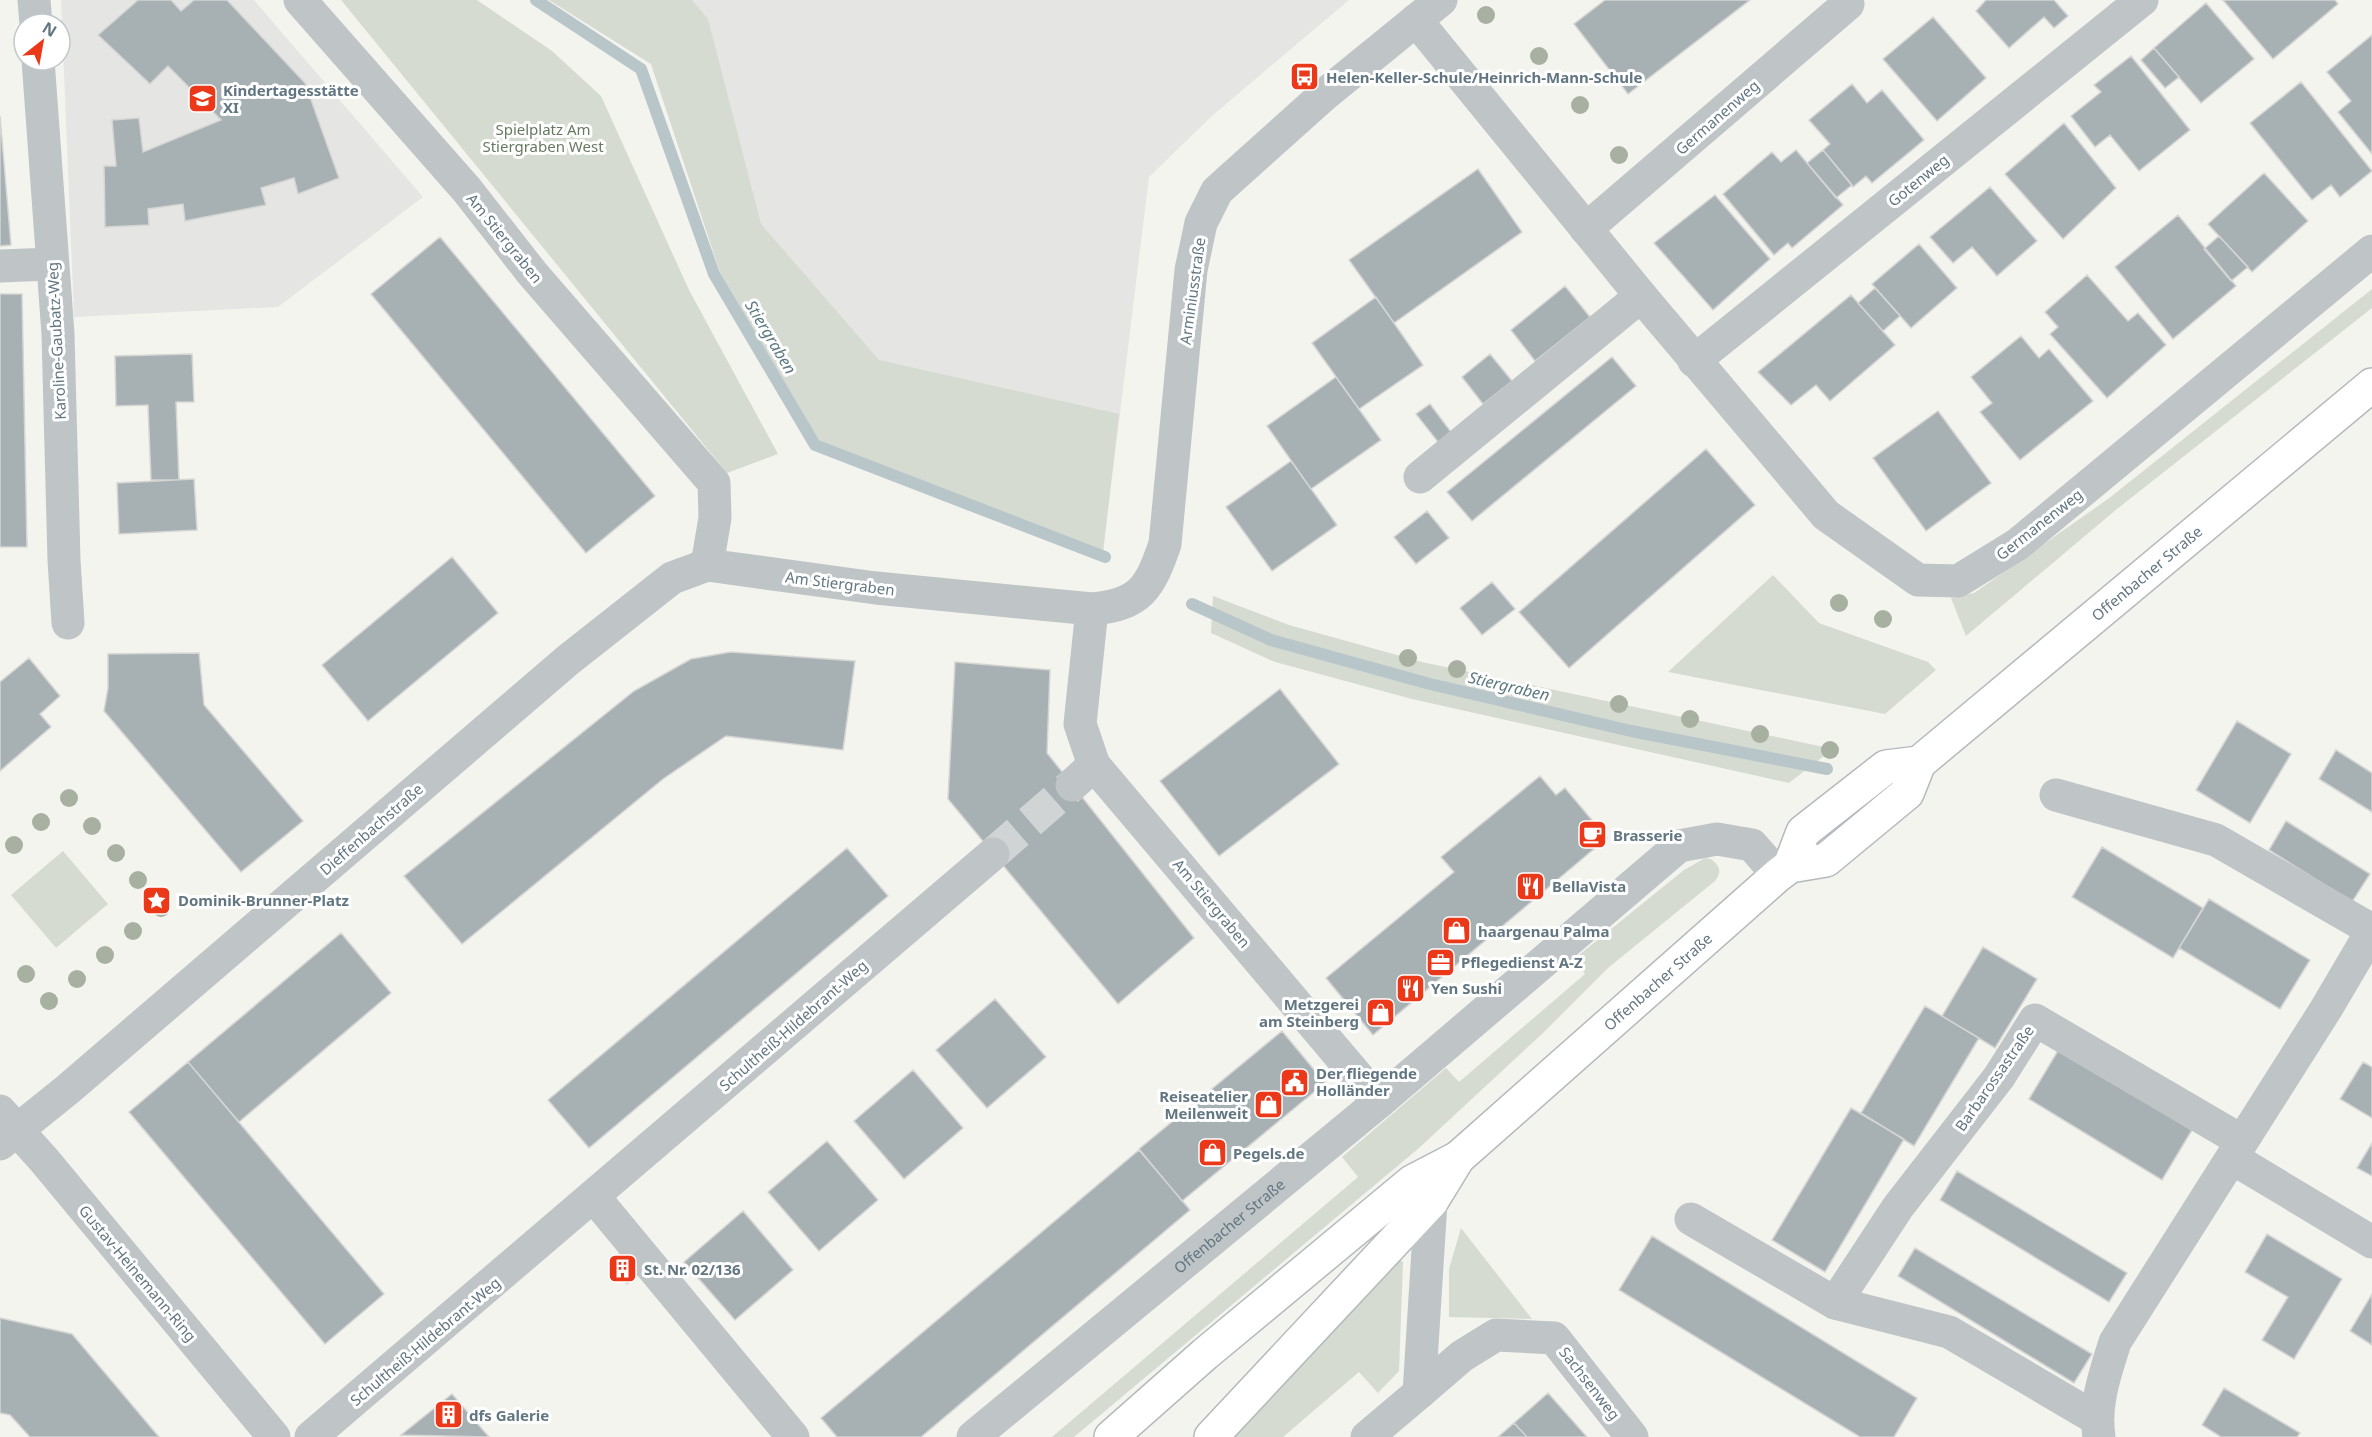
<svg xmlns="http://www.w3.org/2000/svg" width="2372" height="1437" viewBox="0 0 2372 1437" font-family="'Noto Sans',sans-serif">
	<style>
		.built { fill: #e5e5e3 }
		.green { fill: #d5dbd0 }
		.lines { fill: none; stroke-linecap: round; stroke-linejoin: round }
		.stream { stroke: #b8c6ca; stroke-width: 12 }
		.building { fill: #a7b1b4; stroke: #d5d5d3; stroke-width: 1.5 }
		.street-tunnel { stroke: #d0d4d4; stroke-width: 33; stroke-dasharray: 33 16; stroke-linecap: butt }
		.secondary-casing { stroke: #b3b9bd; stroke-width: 36 }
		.street { stroke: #bfc4c6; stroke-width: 33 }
		.secondary { stroke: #fff; stroke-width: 33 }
		.tree { fill: #a7b0a1 }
		.labels { text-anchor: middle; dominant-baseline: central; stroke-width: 6; stroke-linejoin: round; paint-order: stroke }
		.poi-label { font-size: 15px; font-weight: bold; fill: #627682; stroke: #fff; text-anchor: start }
		.street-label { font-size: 15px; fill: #627682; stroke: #fff }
		.park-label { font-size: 15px; fill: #687961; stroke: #fff }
		.water-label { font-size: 16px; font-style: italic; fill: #5d7a80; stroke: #fff }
	</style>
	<rect width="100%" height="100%" fill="#f4f4ef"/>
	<path class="built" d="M61,0H254L423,197L278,307L74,317Z
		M549,0H1349L1213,115L1149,177L1103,552L819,441L720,272L651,64Z"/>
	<path class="green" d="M341,0H477L552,51L601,96L689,290L778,454L727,473Z
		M549,0H692L708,19L761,224L879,360L1119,414L1103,552L819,441L720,272L651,64Z
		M2372,289V308L2117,509L1966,636L1951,598L1974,593L2108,499Z
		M1773,575L1819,623L1928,662L1936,670L1885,714L1668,672Z
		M1213,596L1289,625L1422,662L1833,749L1789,783L1412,699L1275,662L1211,633Z
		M63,851L108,904L56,948L11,895Z
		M1705,858L1711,859C1720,866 1722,872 1715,881L1608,968L1543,1033L1419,1148L1074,1437H1052L1358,1177L1342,1157L1446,1068L1459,1082L1585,974L1574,959L1684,870Z
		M1461,1228L1532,1319L1449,1317V1269Z
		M1399,1260L1403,1262L1399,1371L1378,1393L1359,1372L1283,1437H1231Z"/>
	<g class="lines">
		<path class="stream" d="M536,0L641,69L714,274L815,445L1105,557
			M1192,604L1271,640L1430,684L1631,731L1827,769"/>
	</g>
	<path class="building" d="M138,0H171L181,11L194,0H227L305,83L339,178L298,194L294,178L261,188L266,205L185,221L183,204L148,209L149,225L105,227L104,166H116L112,120L139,118L143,152L221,120L168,66L150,84L98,35Z
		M1605,0H1750L1628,94L1574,24Z
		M1986,0H2054L2068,16L2054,28L2044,17L2009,48L1976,11Z
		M2223,0H2335L2338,4L2273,59Z
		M2206,3L2254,59L2201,103L2154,48Z
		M1933,17L1986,78L1937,121L1883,59Z
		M2372,35V154L2338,112L2351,101L2327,72Z
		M2154,48L2179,77L2165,88L2141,60Z
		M2131,56L2190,130L2139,171L2110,135L2095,147L2071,116L2101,92L2094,85Z
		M2301,82L2372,171L2340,197L2331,185L2312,200L2250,123Z
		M1852,84L1867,103L1882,90L1924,140L1872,183L1866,176L1853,187L1823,150L1830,144L1809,120Z
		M0,116L11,245L0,246Z
		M2064,123L2116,188L2063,239L2005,174Z
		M1796,150L1843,205L1792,248L1788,243L1774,255L1723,194L1772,152L1781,162Z
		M1823,150L1852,185L1836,198L1807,163Z
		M1478,169L1522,232L1394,323L1349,260Z
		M2264,173L2308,221L2252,272L2208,224Z
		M1990,187L2037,241L1997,276L1972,247L1953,263L1930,237Z
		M1715,195L1770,259L1713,310L1654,243Z
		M2178,215L2236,286L2173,339L2115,267Z
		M2219,236L2248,267L2231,281L2204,249Z
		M440,237L655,496L586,553L371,294Z
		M1919,244L1957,288L1911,328L1872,284Z
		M2087,275L2128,321L2138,313L2166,345L2107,398L2050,334L2058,327L2045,312Z
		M1565,286L1590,317L1535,361L1511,330Z
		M1875,288L1900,316L1883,331L1858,303Z
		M0,294H22L27,547H0Z
		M1851,295L1895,345L1830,401L1816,385L1791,405L1758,372Z
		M1376,297L1423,365L1359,409L1312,343Z
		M2021,336L2039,358L2049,349L2093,401L2020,460L1980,412L1992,403L1971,377Z
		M192,354L194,402H176L179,480H151L148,405L116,406L115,356Z
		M1490,354L1512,381L1483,404L1462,377Z
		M1612,357L1636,386L1472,521L1447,492Z
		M1336,377L1381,440L1311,489L1267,426Z
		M1430,404L1451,432L1438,442L1416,414Z
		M1938,411L1991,483L1926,531L1873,458Z
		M1706,449L1755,505L1569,668L1519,612Z
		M1291,461L1337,525L1272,571L1226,507Z
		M194,479L197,530L119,534L117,483Z
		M1427,511L1449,538L1416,564L1394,537Z
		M452,557L498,613L368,721L322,665Z
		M1492,582L1515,609L1482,635L1460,608Z
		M731,652L855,661L843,750L726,736L663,779L462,944L404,876L634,691L691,659Z
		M199,653L204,705L303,821L241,872L104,711L108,688V654Z
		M29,658L60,696L40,714L51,727L0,771V682Z
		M955,662L1050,670L1047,753L1194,938L1118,1004L948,799Z
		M1280,689L1339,764L1219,856L1160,781Z
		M2237,721L2291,754L2250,823L2196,790Z
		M2336,750L2372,773V812L2319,779Z
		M1540,776L1556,795L1565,788L1607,838L1373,1035L1326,978L1454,872L1441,857Z
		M2286,821L2370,874L2352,902L2269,850Z
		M2102,847L2203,908L2173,958L2072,897Z
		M847,848L888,896L589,1148L548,1100Z
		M2209,899L2310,960L2280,1009L2179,948Z
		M341,933L391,993L239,1122L188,1062Z
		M1983,947L2037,979L1995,1048L1942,1016Z
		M995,999L1046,1057L987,1108L936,1050Z
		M1925,1006L1979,1038L1914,1146L1861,1113Z
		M1282,1031L1325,1083L1182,1201L1139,1149Z
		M2059,1049L2192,1130L2162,1180L2029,1099Z
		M188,1062L384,1294L325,1344L129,1112Z
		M2363,1062L2372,1067V1118L2340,1099Z
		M913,1070L963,1128L904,1179L854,1121Z
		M1851,1108L1904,1139L1825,1272L1772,1240Z
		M827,1141L878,1200L819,1251L768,1192Z
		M2372,1143V1176L2357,1168Z
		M1139,1150L1190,1210L921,1437H837L821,1418Z
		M1957,1171L2127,1273L2109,1302L1940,1200Z
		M743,1211L793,1270L735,1320L684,1262Z
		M2267,1234L2342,1279L2294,1359L2262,1340L2288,1297L2245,1272Z
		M1652,1236L1917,1398L1894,1437H1860L1619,1290Z
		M1915,1248L2092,1354L2074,1383L1898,1276Z
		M619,1254L638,1275L627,1284L609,1263Z
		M2372,1294V1345L2350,1331Z
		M0,1318L72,1334L159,1437H30L10,1415L0,1413Z
		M2224,1388L2300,1433L2297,1437H2221L2202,1425Z
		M1548,1393L1587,1437H1527L1514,1423Z
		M452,1394L489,1437L401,1435Z
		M1514,1423L1527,1437H1498Z"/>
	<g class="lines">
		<path class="street-tunnel" d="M993,854L1072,785"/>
		<defs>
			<g id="secondary">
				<path d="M1790,866L1803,832L1886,767L1919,763"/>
				<path d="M1111,1437L1205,1354L1412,1182L1458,1158"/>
				<path id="s2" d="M1211,1437L1431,1202L1458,1158L1778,875L1790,866L1826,860L1907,793L1919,763L2372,385"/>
			</g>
		</defs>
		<use href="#secondary" class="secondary-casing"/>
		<g class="street">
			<path d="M34,0L36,24"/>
			<path d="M300,0L467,190L532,273L714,483L715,518L707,565"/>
			<path d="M1416,20L1641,296L1826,515L1918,580L1958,581L2018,544L2372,251"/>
			<path d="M38,60L58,334L64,560L68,623"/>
			<path d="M1586,229L1848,4"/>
			<path d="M0,266L52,264"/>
			<path d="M1694,361L2142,0"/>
			<path d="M1420,477L1641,296"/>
			<path d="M1092,609L1080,724L1094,765L1379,1102"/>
			<path d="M1072,785L1094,765"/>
			<path d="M2056,795L2216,840L2372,930"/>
			<path d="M0,1111L44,1160L274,1437"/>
			<path d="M0,1144L67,1090L568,660L672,578L707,565L876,588L1092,609C1141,605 1150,587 1165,544L1191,270L1201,223L1217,191L1324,95L1441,0"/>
			<path d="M2232,1158L2372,1242"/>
			<path d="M594,1197L793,1437"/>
			<path d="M1691,1219L1835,1303L1949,1332L2097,1419"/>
			<path d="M1835,1303L1898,1207L1999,1077L2035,1020L2242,1141"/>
			<path d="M1419,1393L1462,1356L1496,1335L1554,1338L1632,1437"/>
			<path d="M311,1437L993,854"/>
			<path id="s1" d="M973,1437L1379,1102L1679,846L1717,839L1752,845L1778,875"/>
			<path d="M1367,1437L1419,1393L1431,1202"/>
			<path d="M2099,1437C2094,1404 2105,1374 2115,1342L2326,1009L2372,931"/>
		</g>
		<use href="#secondary" class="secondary"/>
	</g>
	<g class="tree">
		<circle cx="1486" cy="15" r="9"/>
		<circle cx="1539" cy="56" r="9"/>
		<circle cx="1580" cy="105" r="9"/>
		<circle cx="1619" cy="155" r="9"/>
		<circle cx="1839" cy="603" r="9"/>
		<circle cx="1883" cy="619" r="9"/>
		<circle cx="1408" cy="658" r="9"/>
		<circle cx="1457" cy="669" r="9"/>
		<circle cx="1619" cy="704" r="9"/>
		<circle cx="1690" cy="719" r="9"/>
		<circle cx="1760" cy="734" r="9"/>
		<circle cx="1830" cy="750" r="9"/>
		<circle cx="69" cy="798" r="9"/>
		<circle cx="41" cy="822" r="9"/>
		<circle cx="92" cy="826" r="9"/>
		<circle cx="14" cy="845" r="9"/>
		<circle cx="116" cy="853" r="9"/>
		<circle cx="138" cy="880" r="9"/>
		<circle cx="161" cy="908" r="9"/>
		<circle cx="133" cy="931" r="9"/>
		<circle cx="105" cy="955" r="9"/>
		<circle cx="26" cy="974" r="9"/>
		<circle cx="77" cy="979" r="9"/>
		<circle cx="49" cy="1001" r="9"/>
	</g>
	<defs>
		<symbol id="bus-square" viewBox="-11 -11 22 22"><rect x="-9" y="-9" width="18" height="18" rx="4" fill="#ea3819" stroke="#fff"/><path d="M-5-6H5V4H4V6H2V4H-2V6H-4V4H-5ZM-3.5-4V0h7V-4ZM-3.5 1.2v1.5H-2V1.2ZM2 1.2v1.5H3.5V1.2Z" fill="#fff"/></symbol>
		<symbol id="school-square" viewBox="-11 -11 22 22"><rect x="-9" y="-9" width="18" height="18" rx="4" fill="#ea3819" stroke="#fff"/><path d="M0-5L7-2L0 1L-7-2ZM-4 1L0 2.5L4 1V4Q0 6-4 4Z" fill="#fff"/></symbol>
		<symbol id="cafe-square" viewBox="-11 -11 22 22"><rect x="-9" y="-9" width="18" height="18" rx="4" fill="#ea3819" stroke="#fff"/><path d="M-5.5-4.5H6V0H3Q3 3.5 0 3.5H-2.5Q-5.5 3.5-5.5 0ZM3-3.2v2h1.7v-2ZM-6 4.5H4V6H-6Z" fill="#fff"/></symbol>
		<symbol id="restaurant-square" viewBox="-11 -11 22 22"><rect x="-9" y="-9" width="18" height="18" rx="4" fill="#ea3819" stroke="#fff"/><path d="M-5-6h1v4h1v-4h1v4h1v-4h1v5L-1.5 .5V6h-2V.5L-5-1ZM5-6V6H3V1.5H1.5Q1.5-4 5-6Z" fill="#fff"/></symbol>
		<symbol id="sight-square" viewBox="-11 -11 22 22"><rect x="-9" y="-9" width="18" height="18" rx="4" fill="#ea3819" stroke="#fff"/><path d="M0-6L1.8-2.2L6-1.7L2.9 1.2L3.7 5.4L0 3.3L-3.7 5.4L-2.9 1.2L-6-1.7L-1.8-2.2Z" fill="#fff"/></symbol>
		<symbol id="shop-square" viewBox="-11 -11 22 22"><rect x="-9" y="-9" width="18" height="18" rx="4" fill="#ea3819" stroke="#fff"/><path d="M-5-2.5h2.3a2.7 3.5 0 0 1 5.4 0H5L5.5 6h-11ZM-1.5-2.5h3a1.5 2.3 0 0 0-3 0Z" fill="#fff"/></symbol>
		<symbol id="office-square" viewBox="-11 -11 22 22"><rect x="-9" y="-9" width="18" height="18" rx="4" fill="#ea3819" stroke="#fff"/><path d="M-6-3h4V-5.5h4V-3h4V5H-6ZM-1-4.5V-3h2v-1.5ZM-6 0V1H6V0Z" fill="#fff"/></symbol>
		<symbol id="civic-square" viewBox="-11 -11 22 22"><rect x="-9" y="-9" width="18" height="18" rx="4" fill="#ea3819" stroke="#fff"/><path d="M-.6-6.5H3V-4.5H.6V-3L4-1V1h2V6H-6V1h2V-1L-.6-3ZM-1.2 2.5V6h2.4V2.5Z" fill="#fff"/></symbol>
		<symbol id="building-square" viewBox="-11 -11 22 22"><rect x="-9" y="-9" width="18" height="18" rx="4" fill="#ea3819" stroke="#fff"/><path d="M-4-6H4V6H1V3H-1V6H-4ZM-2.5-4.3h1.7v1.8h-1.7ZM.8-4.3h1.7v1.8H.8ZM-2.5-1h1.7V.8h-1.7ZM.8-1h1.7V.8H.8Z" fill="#fff"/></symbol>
	</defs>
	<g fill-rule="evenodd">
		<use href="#bus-square" x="1288" y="60" width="33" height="33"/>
		<use href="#school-square" x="186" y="82" width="33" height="33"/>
		<use href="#cafe-square" x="1576" y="818" width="33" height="33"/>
		<use href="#restaurant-square" x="1514" y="870" width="33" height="33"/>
		<use href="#sight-square" x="140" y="884" width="33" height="33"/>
		<use href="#shop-square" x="1440" y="914" width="33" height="33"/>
		<use href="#office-square" x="1424" y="946" width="33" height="33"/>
		<use href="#restaurant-square" x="1394" y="972" width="33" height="33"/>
		<use href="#shop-square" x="1364" y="996" width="33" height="33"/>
		<use href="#civic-square" x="1278" y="1066" width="33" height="33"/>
		<use href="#shop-square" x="1252" y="1088" width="33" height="33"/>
		<use href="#shop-square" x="1196" y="1136" width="33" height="33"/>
		<use href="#building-square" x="606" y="1252" width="33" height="33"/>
		<use href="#building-square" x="432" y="1398" width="33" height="33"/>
	</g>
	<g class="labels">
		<g class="poi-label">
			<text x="1326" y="77">Helen-Keller-Schule/Heinrich-Mann-Schule</text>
			<text x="223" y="90">Kindertagesstätte<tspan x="223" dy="17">XI</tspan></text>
			<text x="1613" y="835">Brasserie</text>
			<text x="1552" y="886">BellaVista</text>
			<text x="178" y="900">Dominik-Brunner-Platz</text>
			<text x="1478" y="931">haargenau Palma</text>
			<text x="1461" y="962">Pflegedienst A-Z</text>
			<text x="1431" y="988">Yen Sushi</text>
			<text x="1359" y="1004" text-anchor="end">Metzgerei<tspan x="1359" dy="17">am Steinberg</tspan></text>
			<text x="1316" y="1073">Der fliegende<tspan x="1316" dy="17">Holländer</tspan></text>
			<text x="1248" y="1096" text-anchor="end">Reiseatelier<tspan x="1248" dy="17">Meilenweit</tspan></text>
			<text x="1233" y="1153">Pegels.de</text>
			<text x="644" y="1269">St. Nr. 02/136</text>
			<text x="469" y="1415">dfs Galerie</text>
		</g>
		<g class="street-label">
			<text transform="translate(1717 117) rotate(-41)">Germanenweg</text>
			<text transform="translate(1918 180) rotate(-39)">Gotenweg</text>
			<text transform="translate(505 238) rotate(51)">Am Stiergraben</text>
			<text transform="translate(1192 291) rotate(-82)">Arminiusstraße</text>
			<text transform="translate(56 341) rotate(-93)">Karoline-Gaubatz-Weg</text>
			<text transform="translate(2039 524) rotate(-38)">Germanenweg</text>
			<text stroke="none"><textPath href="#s2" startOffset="1286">Offenbacher Straße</textPath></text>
			<text transform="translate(840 583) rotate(7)">Am Stiergraben</text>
			<text transform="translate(371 829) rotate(-41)">Dieffenbachstraße</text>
			<text transform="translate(1212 903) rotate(50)">Am Stiergraben</text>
			<text stroke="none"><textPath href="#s2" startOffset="640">Offenbacher Straße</textPath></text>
			<text transform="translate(793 1025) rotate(-41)">Schultheiß-Hildebrant-Weg</text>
			<text transform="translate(1994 1078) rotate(-55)">Barbarossastraße</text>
			<text stroke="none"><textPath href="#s1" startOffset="332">Offenbacher Straße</textPath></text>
			<text transform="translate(138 1273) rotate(50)">Gustav-Heinemann-Ring</text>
			<text transform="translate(425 1341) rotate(-40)">Schultheiß-Hildebrant-Weg</text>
			<text transform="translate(1590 1383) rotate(52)">Sachsenweg</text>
		</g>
		<g class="park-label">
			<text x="543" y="129">Spielplatz Am<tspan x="543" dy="17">Stiergraben West</tspan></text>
		</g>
		<g class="water-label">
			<text transform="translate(771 337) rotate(59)">Stiergraben</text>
			<text transform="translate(1509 686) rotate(13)">Stiergraben</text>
		</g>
	</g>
	<g transform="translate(42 42) rotate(31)"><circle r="28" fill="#ffffff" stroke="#c0c8cd" stroke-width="1.5"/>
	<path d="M0-4.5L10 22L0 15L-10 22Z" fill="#ea3819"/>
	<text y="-9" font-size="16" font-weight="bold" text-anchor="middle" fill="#627682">N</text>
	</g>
</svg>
